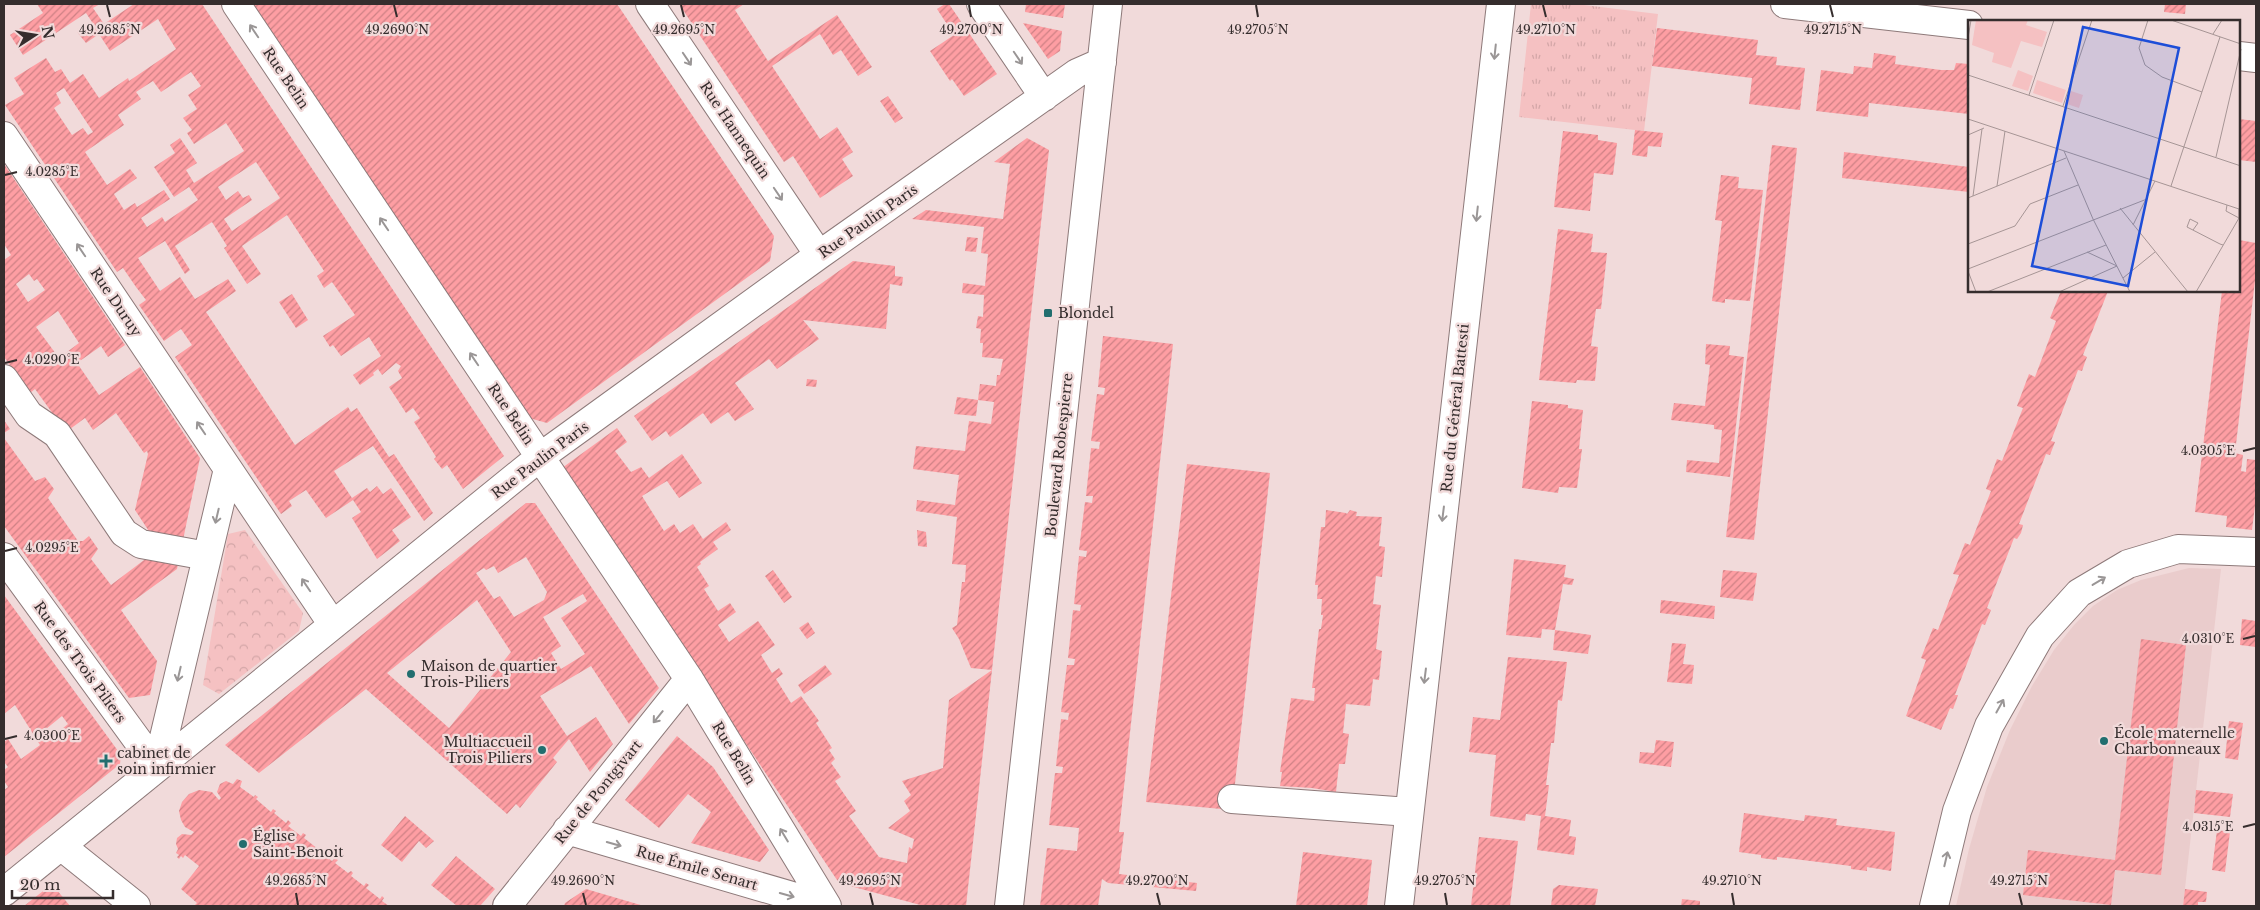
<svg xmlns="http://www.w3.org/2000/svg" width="2260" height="910" viewBox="0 0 2260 910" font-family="'Libre Baskerville',serif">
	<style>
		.built { fill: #eacccc }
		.grass { fill: url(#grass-tufts) }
		.park { fill: url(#park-crowns) }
		.building { fill: url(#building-hatch); fill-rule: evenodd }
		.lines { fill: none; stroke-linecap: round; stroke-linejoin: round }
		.minor-casing { stroke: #8e7a7a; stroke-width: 30 }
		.minor { stroke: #fff; stroke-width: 28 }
		.oneway { stroke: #9a9696 }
		.ticks { fill: none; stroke: #352d2d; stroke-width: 2 }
		.poi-dot { fill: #226e6f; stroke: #f1dada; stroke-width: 2 }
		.labels { text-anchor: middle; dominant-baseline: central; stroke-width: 4.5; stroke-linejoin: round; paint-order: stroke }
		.street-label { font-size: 14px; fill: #352d2d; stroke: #f1dada }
		.poi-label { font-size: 14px; fill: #352d2d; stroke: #f1dada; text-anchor: start }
		.inset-road { fill: none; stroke: #a69595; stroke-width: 1 }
		.view { fill: #1d4ed8; fill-opacity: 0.15; stroke: #1d4ed8; stroke-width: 2.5 }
		.inset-edge { fill: none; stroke: #352d2d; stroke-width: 2.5 }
		.ticks-label { font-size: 12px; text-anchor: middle; fill: #352d2d; stroke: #f1dada; stroke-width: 4.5; stroke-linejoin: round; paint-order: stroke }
	</style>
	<defs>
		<pattern id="grass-tufts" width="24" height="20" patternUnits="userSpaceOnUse" patternTransform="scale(1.25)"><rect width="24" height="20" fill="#f5c1c2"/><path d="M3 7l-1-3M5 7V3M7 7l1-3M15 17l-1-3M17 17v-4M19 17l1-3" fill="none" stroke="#d3a6a7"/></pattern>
		<pattern id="park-crowns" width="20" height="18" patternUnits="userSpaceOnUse" patternTransform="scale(1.25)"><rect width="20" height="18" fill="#f5c1c2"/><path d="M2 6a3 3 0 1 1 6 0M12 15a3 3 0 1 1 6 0" fill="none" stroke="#d3a6a7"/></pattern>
		<pattern id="building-hatch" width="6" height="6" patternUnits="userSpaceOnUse" patternTransform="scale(1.25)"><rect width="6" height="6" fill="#fe9ea3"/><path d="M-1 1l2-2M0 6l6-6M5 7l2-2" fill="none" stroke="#ce8185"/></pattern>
	</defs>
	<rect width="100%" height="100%" fill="#f1dada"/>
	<path class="built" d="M2189,568L2221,569L2183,906H1956L1969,849L1987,787L2010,730L2032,686L2054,650L2074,625L2093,606L2117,590L2141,580Z"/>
	<path class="grass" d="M1531,4H1576L1658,14L1644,131L1519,117Z"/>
	<path class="park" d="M245,530L303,613L299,631L219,694L203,685L228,534Z"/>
	<path class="building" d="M37,4H100L93,8L104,24L134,4H202L504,456L463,489L447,465L442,469L434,459L436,457L414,422L420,418L413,408L406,413L389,387L402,378L398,371L401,366L396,363L382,375L378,369L373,373L374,375L360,385L353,375L381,356L369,337L341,356L333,345L330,347L323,336L355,315L332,282L324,288L317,276L324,271L287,215L242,246L261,274L247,284L224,248L227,246L212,222L175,246L190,270L185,274L165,241L138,258L160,291L180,277L195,299L228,279L236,291L206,312L295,445L348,407L351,412L357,408L389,457L394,454L433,513L424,521L373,446L334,471L352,498L367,488L370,492L377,486L383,494L391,488L411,517L392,530L400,541L377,559L352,518L361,512L353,500L326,518L306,490L289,501L292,506L281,514L175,357L192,345L181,329L164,341L139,305L146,300L136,287L123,268L117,272L5,105L24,94L14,78L46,58L55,72L61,69L70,83L83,74L99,98L128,78L129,81L176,49L166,33L158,19L110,51L99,34L86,43L77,32L92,22L86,13L23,55L10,35L43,13ZM191,72L201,86L188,95L197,109L183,118L192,130L187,133L194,144L226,123L244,151L194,183L186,170L197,163L180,138L170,145L175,153L154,167L174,197L189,187L198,200L165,222L162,217L147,227L141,218L170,199L164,190L137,207L135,203L124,210L114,194L137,178L130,169L107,185L85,152L124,125L118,115L141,99L136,92L153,81L161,92ZM64,88L93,132L88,135L83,128L72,135L54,108L61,103L56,93ZM256,162L280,198L232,231L224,219L252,200L249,195L243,198L238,191L226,200L218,187Z
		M250,4H617L774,236L770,261L547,423L529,418Z
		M679,4H744L735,10L768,61L837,15L872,67L858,76L841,50L833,55L820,34L772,66L820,139L837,127L853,152L842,159L853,176L820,198L793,156L784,162Z
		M945,4H949L997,74L964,96L952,79L950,81L930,51L954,35L937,9Z
		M1026,4H1065L1063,18L1025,12Z
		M2165,4H2186L2185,14L2164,12Z
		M1023,23L1062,31L1060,51L1048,59Z
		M1657,28L1758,40L1756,55L1777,57L1776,65L1805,68L1800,110L1749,104L1752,78L1652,66Z
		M1874,53L1896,56L1895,64L1941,70H1954L1956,63L1969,64V114L1869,103L1868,117L1816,111L1821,70L1853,74L1854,66L1872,68Z
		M888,96L903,118L895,123L880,101Z
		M2239,119L2256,121V162L2239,160Z
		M1635,130L1663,133L1661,147L1648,146L1647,157L1632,155Z
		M1563,131L1598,135V140L1617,143L1613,175L1594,173L1590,211L1554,207Z
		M1027,138L1049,150L992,670L971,668L959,639L952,628L957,625L962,582H965L966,565L952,564L957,517L916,511L917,500L955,505L959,475L913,469L916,446L965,451L969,421L991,424L994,402L978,400L980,384L996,386L997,375H1000L1003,359L982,357L983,343H980L981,329L976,328L978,316L983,317L984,295L962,293L963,283L985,286L988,254L981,253L984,227L912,219L926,210L1003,219L1010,164L994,162Z
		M1772,145L1797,148L1754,540L1726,537Z
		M1844,152L1969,167V192L1842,178Z
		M4,164L125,345L108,357L101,346L77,363L99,395L140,367L200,458L177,569L121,610L157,661L150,695L129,698L4,526V438L35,481L45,477L54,489L48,498L78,541H83L89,536L98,549L91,559L111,585L160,548L135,510L148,454L147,451L144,453L116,413L93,430L85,418L66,432L35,389L30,393L4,357V260L11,255L4,244ZM29,274L34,281L37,279L45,290L28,302L16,284ZM58,311L79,343L59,358L36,327Z
		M1721,175L1739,177L1738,188L1763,190L1750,301L1725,299V303L1712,301L1722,221L1715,220Z
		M1558,229L1593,234L1591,252L1607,253L1601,309H1596L1591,346L1598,347L1595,381L1577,380L1576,383L1539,380Z
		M967,237L978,238L976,252L965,251Z
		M2239,240L2256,243V272L2235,453L2243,455L2241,471L2246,472L2247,459L2256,460V498L2252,530L2226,527L2227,516L2195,512L2222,291H2239Z
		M853,261L895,266V276L903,277L902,286L890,284L886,329L803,320L819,339L777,369L769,359L735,383L754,409L735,421L728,412L711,424L703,413L670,437L666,431L652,441L634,416Z
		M2061,291H2108L2083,355L2087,357L2085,362L2082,371L2078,370L2051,441L2055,442L2050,455L2046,454L2019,524L2023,525L2021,533L2017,539L2014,538L1987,608L1991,610L1985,625L1982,624L1955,695H1958L1956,701L1953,709L1950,708L1941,730L1906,716L1926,660L1921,658L1933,628L1938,630L1959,575L1953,574L1965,543L1970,545L1991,491L1986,489L1997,459L2002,461L2023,408L2017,406L2029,374L2035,377L2056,321L2050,318Z
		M292,294L308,320L296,328L279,302Z
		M1103,336L1173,344L1119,832H1124L1119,874L1197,883L1196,891L1108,883L1102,879L1098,906H1040L1047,848L1077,851L1079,828L1049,825L1055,773H1062L1063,767L1056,766L1061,719L1068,720L1069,713L1061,712L1067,665H1074L1075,659L1068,658L1073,610L1080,611L1081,605L1074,604L1079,556L1086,557L1087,551L1079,550L1085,502L1092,503L1093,496H1086L1091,448L1099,449L1100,442L1091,441L1097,394L1104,395L1105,388L1098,387Z
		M1706,344L1730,346L1729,355L1744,357L1730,477L1686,472L1687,460L1719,463L1722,430L1714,429V425L1671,420L1674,403L1705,406L1710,365L1705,364Z
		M807,379L817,380L816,387L806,386Z
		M957,397L978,400L976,416L954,414Z
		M1532,401L1568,405V408L1583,410L1579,449H1582L1577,488L1559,487L1558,493L1522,488Z
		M4,420L10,429L4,433Z
		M617,428L627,442L615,451L631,472L641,467L649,478L682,454L702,483L679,498L667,481L642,496L664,531L674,524L680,533L693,524L703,539L726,522L731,530L713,542L718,549L700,562L701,564L697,567L709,586L704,589L718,611L730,603L736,612L718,625L729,642L758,621L775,645L761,655L772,673L779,668L783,674L776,679L791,703L801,696L819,721L816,723L832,748L829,750L835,759L831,763L841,777L835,781L856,811L849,816L879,857L907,863L909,847L912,849L914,839L888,828L910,811L904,801L911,795L902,781L943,768L949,700L992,670L966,906H924L839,883L562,468Z
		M1187,464L1270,473L1232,810L1146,802Z
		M526,503H535L659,688L629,724L591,666L540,696L567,736L596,717L613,744L590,772L569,739L553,758L557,762L520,808L516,804L507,814L366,689L259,773L225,745ZM526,557L547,592L544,600L514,617L500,596L494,599L476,573L484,568L486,570L494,566L498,573ZM583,594L587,601L561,618L585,654L561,669L551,653L561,646L543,617ZM477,600L511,652L449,728L387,673Z
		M1326,510L1346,513L1347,514L1350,510L1357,512L1356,516L1382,517L1379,546L1385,547L1382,577L1376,576L1373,604L1381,605L1376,649L1382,651L1379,680L1373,679L1370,706L1346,704L1343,733L1349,734L1345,764H1339L1336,792L1312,788L1280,786L1282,772H1280L1291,698L1314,701L1315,688H1312L1319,629H1321L1323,615H1321L1322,599H1317L1318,585H1315L1321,527H1325Z
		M917,530L926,532L927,547L918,546Z
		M1514,559L1566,565L1564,577L1574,579L1572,585L1563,584L1555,630L1542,629L1541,638L1506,635Z
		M773,570L792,597L784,603L765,576Z
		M1723,570L1757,573L1753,601L1720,597Z
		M4,595L121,755L120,764L4,857V790L8,787L4,781V770L8,767L4,762V742L8,739L21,759L40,745L15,705L4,714ZM62,716L68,724L51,738L46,729Z
		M1661,600L1715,606L1714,619L1660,613Z
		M2242,619L2256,621V647L2240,645Z
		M808,622L815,633L807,639L799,628Z
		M1555,630L1591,635L1588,654L1553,650Z
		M2141,639L2186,645L2161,875L2115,870L2111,905L2023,895L2028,850L2115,860Z
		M1672,643L1686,644L1683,664L1694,665L1692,684L1667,682Z
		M1508,657L1567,662L1562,701L1558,700L1554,743H1551L1546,785H1549L1545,816L1571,820L1569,836L1576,837L1574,855L1537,850L1541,816L1526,814L1525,821L1490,816L1496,755L1469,752L1473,717L1500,720Z
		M825,665L832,674L804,694L798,685Z
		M2229,721L2243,723L2238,760L2225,758Z
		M677,736L713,767L769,850L760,862L691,843L711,812L688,794L659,828L625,800Z
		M1656,740L1674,742L1671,767L1639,763L1640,752L1654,753Z
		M237,779L242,781L240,787L254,797L255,795L258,797L256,799L271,812L273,809L276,811L274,813L286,823L288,820L291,823L288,826L301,836L303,833L306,835L304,838L318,849L320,847L323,849L321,852L332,861L335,858L338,860L335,863L348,873L351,871L353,873L351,876L364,886L366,883L369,885L366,888L380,899L382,896L384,898L382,901L389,906H197L195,905L197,903L181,889L199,866L185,855L183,858L181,856L179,859L177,857L179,855L176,853L178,849L176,844L177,838L182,834L191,835L194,832L185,827L181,820L179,811L182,802L189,794L199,790L212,792L219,800L221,798L217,792L220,784L226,781L233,784Z
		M2196,790L2233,794L2230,817L2194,813Z
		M1744,813L1804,821L1805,815L1837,819L1836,825L1895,832L1891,871L1867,867V871L1851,869V866L1777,857V860L1761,858V855L1739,852Z
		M405,816L434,841L426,848L419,841L402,862L381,845Z
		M2217,830L2230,832L2225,872L2212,870Z
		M1479,837L1518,841L1510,906H1471Z
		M1303,852L1372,860L1367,906H1296Z
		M456,856L495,889L480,906H457L431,885Z
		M52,884L70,906H24Z
		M1559,885L1598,889L1595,906H1551L1553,889Z
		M586,889L644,906H564L565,903Z
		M2185,889L2207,892L2206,902H2198V906H2183Z
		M1682,899L1700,901V906H1681Z"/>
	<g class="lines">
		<defs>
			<path id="minor" d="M236,4L689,679L827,906
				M650,4L819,255
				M981,4L1044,97
				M1785,4L1969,25
				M2239,56L2256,58
				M4,136L333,625
				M4,379L29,415L57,434L124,533L141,544L207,556
				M4,557L157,767
				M157,767L228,469
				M1232,799L1409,812
				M567,830L826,906
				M61,846L136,906
				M4,892L540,457L819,255L1077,73L1102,62
				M507,906L689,679
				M1009,906L1108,4
				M1399,906L1501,4
				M1934,906L1957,811L1989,726L2040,636L2079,593L2128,564L2178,549L2256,552"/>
		</defs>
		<use href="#minor" class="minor-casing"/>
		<use href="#minor" class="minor"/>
	</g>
	<defs><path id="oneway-shaft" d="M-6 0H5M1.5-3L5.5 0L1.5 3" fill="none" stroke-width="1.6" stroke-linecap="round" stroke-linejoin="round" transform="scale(1.25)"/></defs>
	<g class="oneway">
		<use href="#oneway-shaft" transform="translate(254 31) rotate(-124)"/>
		<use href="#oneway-shaft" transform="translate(1495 52) rotate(96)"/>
		<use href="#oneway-shaft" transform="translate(1018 58) rotate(56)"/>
		<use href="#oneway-shaft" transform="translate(687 59) rotate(56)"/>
		<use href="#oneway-shaft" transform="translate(778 194) rotate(56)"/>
		<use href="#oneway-shaft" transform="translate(1477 214) rotate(96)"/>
		<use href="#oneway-shaft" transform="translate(384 224) rotate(-124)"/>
		<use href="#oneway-shaft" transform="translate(81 250) rotate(-124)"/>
		<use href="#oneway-shaft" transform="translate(474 359) rotate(-124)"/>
		<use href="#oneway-shaft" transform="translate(201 428) rotate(-124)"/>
		<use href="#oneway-shaft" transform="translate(1443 514) rotate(97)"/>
		<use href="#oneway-shaft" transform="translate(217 516) rotate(103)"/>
		<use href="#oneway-shaft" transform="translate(2099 581) rotate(-31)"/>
		<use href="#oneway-shaft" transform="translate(306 585) rotate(-124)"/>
		<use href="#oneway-shaft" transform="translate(179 674) rotate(103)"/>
		<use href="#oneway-shaft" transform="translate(1425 676) rotate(97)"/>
		<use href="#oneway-shaft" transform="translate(2000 706) rotate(-61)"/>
		<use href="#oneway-shaft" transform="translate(658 717) rotate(129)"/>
		<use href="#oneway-shaft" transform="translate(784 835) rotate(-121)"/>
		<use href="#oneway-shaft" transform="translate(614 844) rotate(16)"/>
		<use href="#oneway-shaft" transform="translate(1946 859) rotate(-77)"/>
		<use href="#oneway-shaft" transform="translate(787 895) rotate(16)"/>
	</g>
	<path class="ticks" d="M107,5L110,17M394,5L397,17M681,5L684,17M969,5L971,17M1256,5L1258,17M1543,5L1546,17M1830,5L1833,17M5,175L17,172M5,363L17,360M2243,451L2255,448M5,551L17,548M2243,639L2255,636M5,739L17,736M2243,827L2255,824M296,893L298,905M583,893L586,905M870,893L873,905M1157,893L1160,905M1445,893L1447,905M1732,893L1734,905M2019,893L2022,905"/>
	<g class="poi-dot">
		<rect x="1043" y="308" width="10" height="10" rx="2.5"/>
		<circle cx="411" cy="674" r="5"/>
		<circle cx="2104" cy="741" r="5"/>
		<circle cx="542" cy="750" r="5"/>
		<path d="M103.5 753.5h5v5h5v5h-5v5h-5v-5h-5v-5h5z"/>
		<circle cx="243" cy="844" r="5"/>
	</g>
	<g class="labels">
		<g class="street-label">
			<text transform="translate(286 78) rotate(56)">Rue Belin</text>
			<text transform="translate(735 130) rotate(56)">Rue Hannequin</text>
			<text transform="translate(868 221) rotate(-35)">Rue Paulin Paris</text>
			<text transform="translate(116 302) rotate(56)">Rue Duruy</text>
			<text transform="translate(1455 408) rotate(-84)">Rue du Général Battesti</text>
			<text transform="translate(511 414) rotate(56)">Rue Belin</text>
			<text transform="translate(1059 455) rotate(-84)">Boulevard Robespierre</text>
			<text transform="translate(540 460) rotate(-37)">Rue Paulin Paris</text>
			<text transform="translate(80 662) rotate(54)">Rue des Trois Piliers</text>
			<text transform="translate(734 753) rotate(59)">Rue Belin</text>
			<text transform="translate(598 792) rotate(-51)">Rue de Pontgivart</text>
			<text transform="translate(697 868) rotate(16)">Rue Émile Senart</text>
		</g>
		<g class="poi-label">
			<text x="1058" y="313">Blondel</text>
			<text x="421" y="666">Maison de quartier<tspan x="421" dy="16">Trois-Piliers</tspan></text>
			<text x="2114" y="733">École maternelle<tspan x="2114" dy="16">Charbonneaux</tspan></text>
			<text x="532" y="742" text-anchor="end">Multiaccueil<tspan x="532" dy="16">Trois Piliers</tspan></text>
			<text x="117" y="753">cabinet de<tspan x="117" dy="16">soin infirmier</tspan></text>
			<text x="253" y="836">Église<tspan x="253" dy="16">Saint-Benoit</tspan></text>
		</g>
	</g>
	<g transform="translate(1968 20)">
		<rect width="272" height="272" fill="#f1dada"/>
		<path d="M50,50L65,56L60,71L44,66ZM69,60L98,70L94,83L65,73ZM103,71L115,75L111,88L99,84Z" fill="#f5c1c2"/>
		<path d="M8,0H60L58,5L79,12L74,27L53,21L43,48L24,42L26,33L4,25Z" fill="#f5c1c2"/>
		<path class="inset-road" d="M180,0L171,28L177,45L194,57L234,72M203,0L273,24M245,14L254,0M0,18L3,0M0,55L273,146M61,75L86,0M95,86L124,0M0,99L271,189V198L228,272M0,115L16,108M96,131L125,199L162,272M248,137L273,29M29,166L37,111M203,166L252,17M5,176L14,109M0,178L98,138M259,185L258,191L271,198M152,188L220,272M165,205L187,161M225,210L230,203L222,199L219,207L252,224L255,225M0,224L47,206L62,184L110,165M119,232L149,246M0,249L179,179M0,251L8,272M155,258L187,232M19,272L138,225M91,272L149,246"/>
		<path class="view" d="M115,7L211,28L160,266L64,246Z"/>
		<rect width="272" height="272" class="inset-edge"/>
	</g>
	<g class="ticks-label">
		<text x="110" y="34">49.2685°N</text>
		<text x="397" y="34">49.2690°N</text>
		<text x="684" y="34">49.2695°N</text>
		<text x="971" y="34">49.2700°N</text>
		<text x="1258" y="34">49.2705°N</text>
		<text x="1546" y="34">49.2710°N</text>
		<text x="1833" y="34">49.2715°N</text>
		<text x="52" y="176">4.0285°E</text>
		<text x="52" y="364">4.0290°E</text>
		<text x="2208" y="455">4.0305°E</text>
		<text x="52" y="552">4.0295°E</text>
		<text x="2208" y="643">4.0310°E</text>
		<text x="52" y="740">4.0300°E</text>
		<text x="2208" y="831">4.0315°E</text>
		<text x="296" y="885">49.2685°N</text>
		<text x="583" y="885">49.2690°N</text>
		<text x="870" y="885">49.2695°N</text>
		<text x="1157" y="885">49.2700°N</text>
		<text x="1445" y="885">49.2705°N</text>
		<text x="1732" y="885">49.2710°N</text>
		<text x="2019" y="885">49.2715°N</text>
	</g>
	<rect width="2260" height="910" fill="none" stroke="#352d2d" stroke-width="10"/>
	<g transform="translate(35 35) rotate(78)" stroke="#f1dada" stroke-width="4" paint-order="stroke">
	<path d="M0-4L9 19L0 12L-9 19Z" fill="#352d2d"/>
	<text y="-8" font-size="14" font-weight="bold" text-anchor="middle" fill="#352d2d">N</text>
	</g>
	<path d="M12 890v8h101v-8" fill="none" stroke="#352d2d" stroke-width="2.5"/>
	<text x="20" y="890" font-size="15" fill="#352d2d" stroke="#f1dada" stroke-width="4" paint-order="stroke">20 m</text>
</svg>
